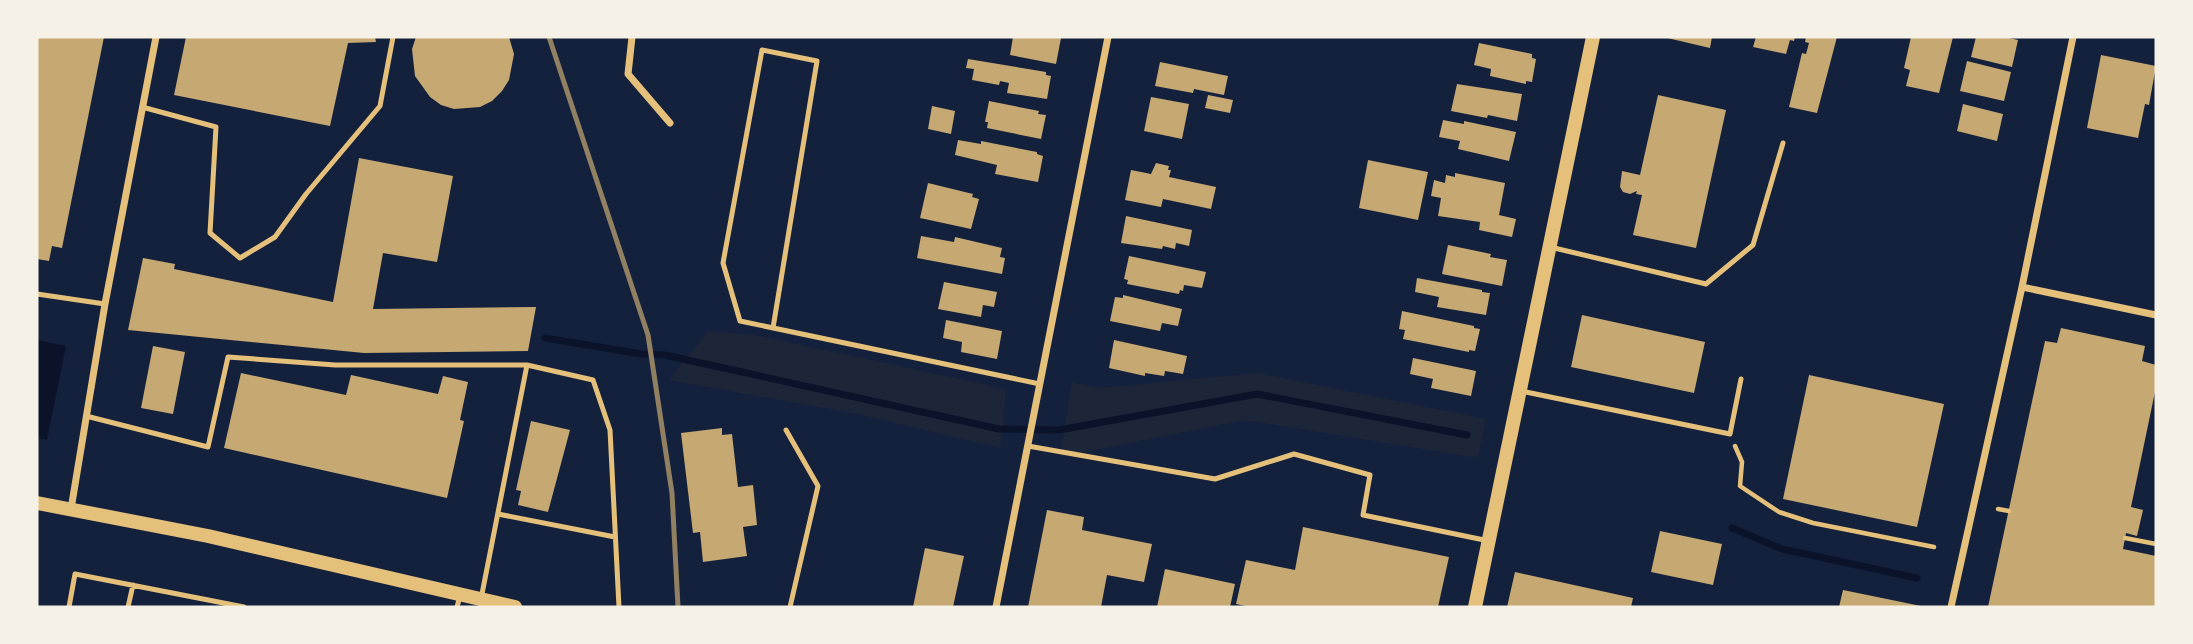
<svg xmlns="http://www.w3.org/2000/svg" width="2193" height="644" viewBox="0 0 2193 644" font-family="Quicksand,sans-serif">
	<style>
		.green { fill: #1d2539 }
		.water { fill: #0b132b }
		.lines { fill: none; stroke-linecap: round; stroke-linejoin: round }
		.stream { stroke: #0b132b; stroke-width: 7 }
		.building { fill: #c6a872 }
		.path { stroke: #e5c07b; stroke-width: 4.5 }
		.service { stroke: #e5c07b; stroke-width: 5 }
		.minor { stroke: #e5c07b; stroke-width: 7 }
		.secondary { stroke: #e5c07b; stroke-width: 14 }
		.rail { stroke: #918062; stroke-width: 5 }
	</style>
	<rect width="100%" height="100%" fill="#14213d"/>
	<path class="green" d="M708,331L755,335L1006,389L1000,448L862,415L669,380Z
		M1258,373L1486,419L1478,458L1245,420L1060,457L1072,382L1099,388Z"/>
	<path class="water" d="M37,340L66,346L47,440L37,438Z"/>
	<g class="lines">
		<path class="stream" d="M545,338L641,354L665,355L999,429L1059,430L1257,394L1467,435
			M1732,528L1782,549L1917,578"/>
	</g>
	<path class="building" d="M37,37H104L62,248L52,246L49,261L37,259Z
		M186,37H375L376,42L348,43L330,126L174,95Z
		M416,37H509L514,54L509,80L502,91L492,101L480,107L454,109L441,105L430,97L415,76L412,49Z
		M1013,37L1061,38L1056,64L1010,55Z
		M1663,37H1712L1710,48Z
		M1756,37H1795L1794,41L1790,40L1786,54L1753,47Z
		M1806,37H1837L1817,113L1789,107L1802,53L1806,54L1809,43L1805,42Z
		M1911,37H1953L1939,93L1906,86L1910,70L1904,68Z
		M1976,37H2005L2018,40L2012,67L1971,57Z
		M1479,43L1532,54V58L1536,59L1532,82L1526,81V84L1490,76L1491,69L1474,65Z
		M2101,55L2156,66L2149,105L2145,104L2138,138L2087,128Z
		M968,59L1046,72V75L1051,76L1047,99L1007,93L1009,83L1000,81L999,85L972,80L974,69L966,68Z
		M1967,61L2011,72L2004,101L1960,91Z
		M1160,62L1228,76L1224,95L1194,89L1193,93L1155,86Z
		M1457,84L1522,94L1517,121L1488,115L1487,118L1451,111Z
		M1208,95L1233,100L1230,113L1205,108Z
		M1658,95L1726,110L1696,248L1633,235L1642,195L1636,194L1637,191L1630,194L1623,192L1620,187L1622,171L1640,175Z
		M1151,97L1189,104L1182,139L1144,131Z
		M989,101L1039,111L1038,114L1046,115L1041,139L987,128L988,122H985Z
		M1963,104L2003,114L1997,141L1957,131Z
		M932,106L955,111L951,134L928,129Z
		M1443,120L1464,124V121L1516,132L1509,161L1458,149L1460,141L1439,137Z
		M958,140L981,144V141L1037,152V154L1043,156L1038,182L995,174L997,165L955,155Z
		M359,158L453,176L437,262L383,253L373,309L536,307L528,351L364,353L128,330L143,258L175,264L174,269L333,302Z
		M1368,160L1428,172L1418,220L1359,208Z
		M1156,163L1169,166L1168,170H1171L1169,177L1216,187L1211,209L1163,199L1161,207L1125,200L1131,170L1151,174Z
		M1455,173L1505,183L1499,215L1516,219L1512,237L1479,230L1480,222L1438,216L1441,198L1431,196L1434,180L1445,183L1446,175L1455,177Z
		M928,183L973,194L972,197L979,199L971,229L920,218Z
		M1126,216L1192,230L1189,246L1176,243L1175,249L1163,246L1162,249L1121,243Z
		M921,236L954,242L955,237L1002,248L1000,257L1005,258L1002,274L917,258Z
		M1448,245L1491,254L1490,257L1507,260L1502,286L1442,274Z
		M1129,256L1206,272L1202,288L1184,285L1183,291L1180,290L1179,294L1127,284L1128,280L1124,279Z
		M1417,278L1482,290V292L1490,293L1486,315L1437,307L1439,297L1415,292Z
		M944,282L997,292L994,307L983,305L981,317L938,309Z
		M1123,295L1182,309L1178,326L1162,323L1160,331L1110,321L1115,297L1123,298Z
		M1402,311L1474,326V328L1480,329L1475,351L1469,350V352L1403,339L1405,330L1399,329Z
		M1582,315L1705,342L1694,393L1571,367Z
		M946,320L1002,331L997,359L961,352L962,342L943,338Z
		M2061,328L2145,346L2142,361L2156,365V387L2131,507L2143,510L2137,536L2126,533L2123,549L2156,556V607H1988L2045,341L2057,343Z
		M1114,340L1187,356L1183,374L1165,371L1164,376L1145,373V376L1109,368Z
		M153,346L185,352L173,414L141,408Z
		M1413,358L1476,371L1471,396L1431,388L1433,379L1410,374Z
		M241,373L346,395L351,375L438,394L443,376L468,382L460,420L464,421L447,498L224,448Z
		M1809,375L1944,404L1917,527L1783,499Z
		M531,421L570,430L548,512L518,505L521,491L516,490Z
		M722,428V435L732,434L738,487L753,485L757,525L743,527L747,556L703,562L700,532L693,533L681,433Z
		M1047,510L1084,517L1082,530L1152,544L1144,582L1107,575L1101,607H1028Z
		M1303,527L1449,557L1438,607H1251L1236,604L1246,560L1295,570Z
		M1660,531L1722,544L1713,585L1651,572Z
		M925,548L964,556L953,607H913Z
		M1165,569L1235,584L1230,607H1157Z
		M1515,572L1633,598L1631,607H1507Z
		M1843,590L1921,606L1920,607H1839Z"/>
	<g class="lines">
		<path class="path" d="M1735,446L1742,462L1740,486L1779,512L1813,523L1934,547
			M1998,509L2009,511
			M2125,538L2156,544"/>
		<path class="service" d="M142,107L216,127L210,233L240,258L275,237L306,194L380,106L393,37
			M1550,247L1706,284L1753,245L1783,143
			M37,294L105,304
			M773,328L817,61L762,50L723,263L740,321L1040,384
			M1521,391L1730,434L1741,379
			M86,416L208,447L228,357L335,365H527L593,380L610,430L619,607
			M786,430L818,486L790,607
			M1028,446L1215,479L1294,454L1370,475L1363,515L1489,541
			M498,514L615,537
			M481,599L527,365
			M69,607L75,574L244,607
			M128,607L133,585
			M457,607L460,596"/>
		<path class="minor" d="M632,37L628,74L670,123
			M2022,287L2156,315
			M71,509L105,304L156,37
			M996,607L1108,37
			M1951,607L2022,287L2073,37"/>
		<path class="secondary" d="M37,503L208,536L515,607
			M1475,607L1593,37"/>
		<path class="rail" d="M549,37L648,335L672,493L678,607"/>
	</g>
	<rect width="2193" height="644" fill="none" stroke="#f6f1e7" stroke-width="77"/>
</svg>
